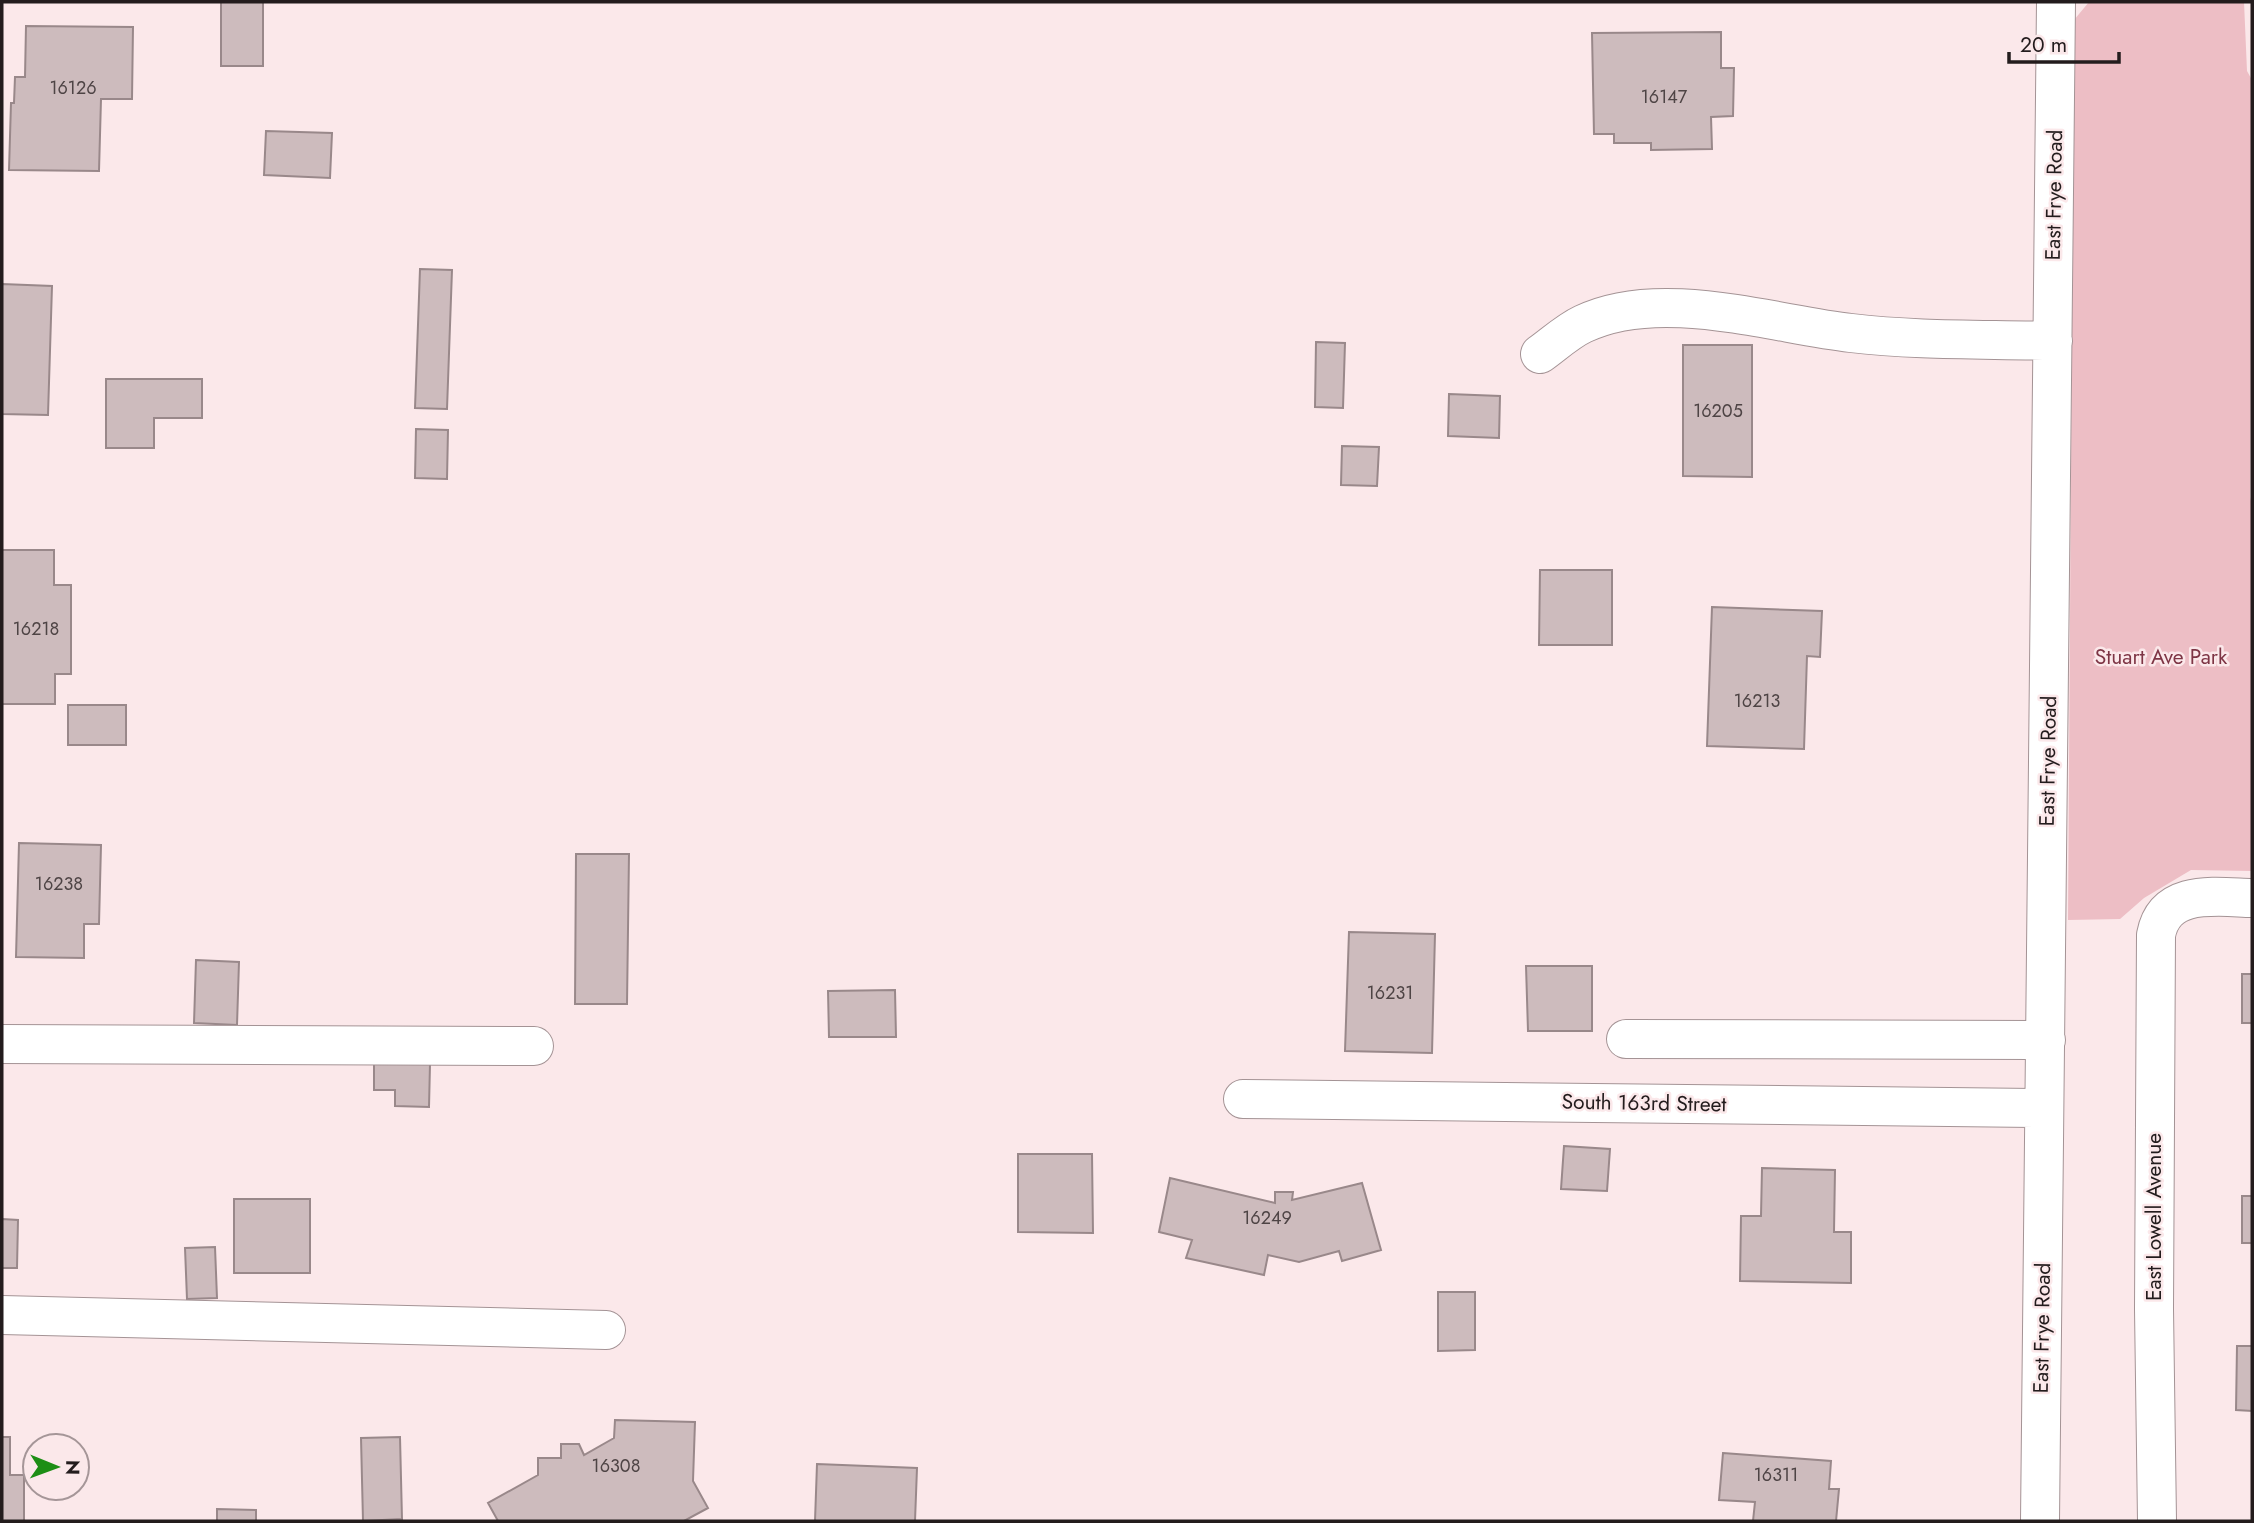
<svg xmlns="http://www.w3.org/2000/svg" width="2254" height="1523" viewBox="0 0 2254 1523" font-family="Jost,sans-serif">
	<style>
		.green { fill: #edbec5 }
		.building { fill: #cdbbbd; stroke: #99888a; stroke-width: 2 }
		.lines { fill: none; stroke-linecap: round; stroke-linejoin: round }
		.minor-casing { stroke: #a49395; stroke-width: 40 }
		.minor { stroke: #fff; stroke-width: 38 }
		.labels { text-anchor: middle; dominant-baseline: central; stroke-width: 5; stroke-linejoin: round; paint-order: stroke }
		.number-label { font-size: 18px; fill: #4e4445 }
		.street-label { font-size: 21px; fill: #231c1d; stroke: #fbe8ea }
		.park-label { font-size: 21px; fill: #7e3545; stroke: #fbe8ea }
	</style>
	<rect width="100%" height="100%" fill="#fbe8ea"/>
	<path class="green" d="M2089,2H2244L2247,71L2252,80L2250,497L2252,505V871L2191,870L2144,898L2120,919L2068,920L2074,20Z"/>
	<path class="building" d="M221,2H263V66H221Z
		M26,26L133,27L132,99H101L99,171L9,170L11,103H14L15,77H25Z
		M1721,32V68H1734L1733,116L1711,117L1712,149L1651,150V143H1614V134H1594L1592,33Z
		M266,131L332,133L330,178L264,175Z
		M420,269L452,270L447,409L415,408Z
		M2,284L52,286L48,415L2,414Z
		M1316,342L1345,343L1343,408L1315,407Z
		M1683,345H1752V477L1683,476Z
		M106,379H202V418H154V448H106Z
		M1449,394L1500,396L1499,438L1448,436Z
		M416,429L448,430L447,479L415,478Z
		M1342,446L1379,447L1377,486L1341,485Z
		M2,550H54V585H71V674H55V704H2Z
		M1540,570H1612V645H1539Z
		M1712,607L1822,611L1820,657L1807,656L1804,749L1707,746Z
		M68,705H126V745H68Z
		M19,843L101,845L99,924H84V958L16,957Z
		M576,854H629L627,1004H575Z
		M1349,932L1435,934L1432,1053L1345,1051Z
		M196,960L239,962L237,1025L194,1023Z
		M1526,966H1592V1031H1528Z
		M2242,974H2252V1023H2242Z
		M895,990L896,1037H829L828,991Z
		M374,1063L430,1064L429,1107L395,1106V1090H374Z
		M1564,1146L1610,1149L1607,1191L1561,1189Z
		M1018,1154H1092L1093,1233L1018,1232Z
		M1762,1168L1835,1170L1834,1232H1851V1283L1740,1281L1741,1216H1761Z
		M1170,1178L1275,1203V1192H1293L1292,1200L1362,1183L1381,1250L1342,1261L1339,1251L1299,1262L1268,1255L1264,1275L1186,1258L1192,1240L1159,1232Z
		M2242,1196H2252V1243H2242Z
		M234,1199H310V1273H234Z
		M2,1219L18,1220L17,1268H2Z
		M215,1247L217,1298L187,1299L185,1248Z
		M1438,1292H1475V1350L1438,1351Z
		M2237,1346H2252V1411L2236,1410Z
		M615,1420L695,1422L693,1481L708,1508L684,1521H498L488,1503L538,1475V1458H561V1444H579L584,1455L614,1438Z
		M2,1437H10V1475H24V1521H2Z
		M400,1437L402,1519L363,1521L361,1438Z
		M1723,1453L1831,1461L1829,1489H1839L1836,1521H1753L1755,1502L1719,1500Z
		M817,1464L917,1468L915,1521H815Z
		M217,1509L256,1510V1521H217Z"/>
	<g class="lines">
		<defs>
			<path id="minor" d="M1540,354C1554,344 1568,331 1583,324C1660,287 1772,324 1851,333C1917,341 1986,339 2053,341
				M1626,1039L2046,1040
				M2,1044L534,1046
				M1243,1099L2044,1108
				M2,1315L606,1330
				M2040,1521L2056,2
				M2157,1521L2154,1309L2156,935C2165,888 2216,897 2252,898"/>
		</defs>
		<use href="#minor" class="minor-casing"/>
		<use href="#minor" class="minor"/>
	</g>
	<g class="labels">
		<g class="number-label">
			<text x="73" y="88">16126</text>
			<text x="1664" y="97">16147</text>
			<text x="1718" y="411">16205</text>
			<text x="36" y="629">16218</text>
			<text x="1757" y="701">16213</text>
			<text x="59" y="884">16238</text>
			<text x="1390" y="993">16231</text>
			<text x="1267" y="1218">16249</text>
			<text x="616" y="1466">16308</text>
			<text x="1776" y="1475">16311</text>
		</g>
		<g class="street-label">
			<text transform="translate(2054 195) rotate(-89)">East Frye Road</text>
			<text transform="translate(2048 761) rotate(-89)">East Frye Road</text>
			<text transform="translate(1644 1103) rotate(1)">South 163rd Street</text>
			<text transform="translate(2154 1217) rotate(-90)">East Lowell Avenue</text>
			<text transform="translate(2042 1328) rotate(-89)">East Frye Road</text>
		</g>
		<g class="park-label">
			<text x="2161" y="657">Stuart Ave Park</text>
		</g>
	</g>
	<rect width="2254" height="1523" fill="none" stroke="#231c1d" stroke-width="7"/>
	<g transform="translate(56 1467) rotate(91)"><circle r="33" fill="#fbe8ea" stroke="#a59698" stroke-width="2"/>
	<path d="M0-5L12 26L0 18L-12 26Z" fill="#1d8e15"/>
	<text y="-10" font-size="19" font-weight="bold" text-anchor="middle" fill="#231c1d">N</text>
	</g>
	<path d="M2009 52v10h110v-10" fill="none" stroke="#231c1d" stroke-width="3.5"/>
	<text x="2020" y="52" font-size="21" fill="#231c1d" stroke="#fbe8ea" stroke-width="5" paint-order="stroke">20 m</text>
</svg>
